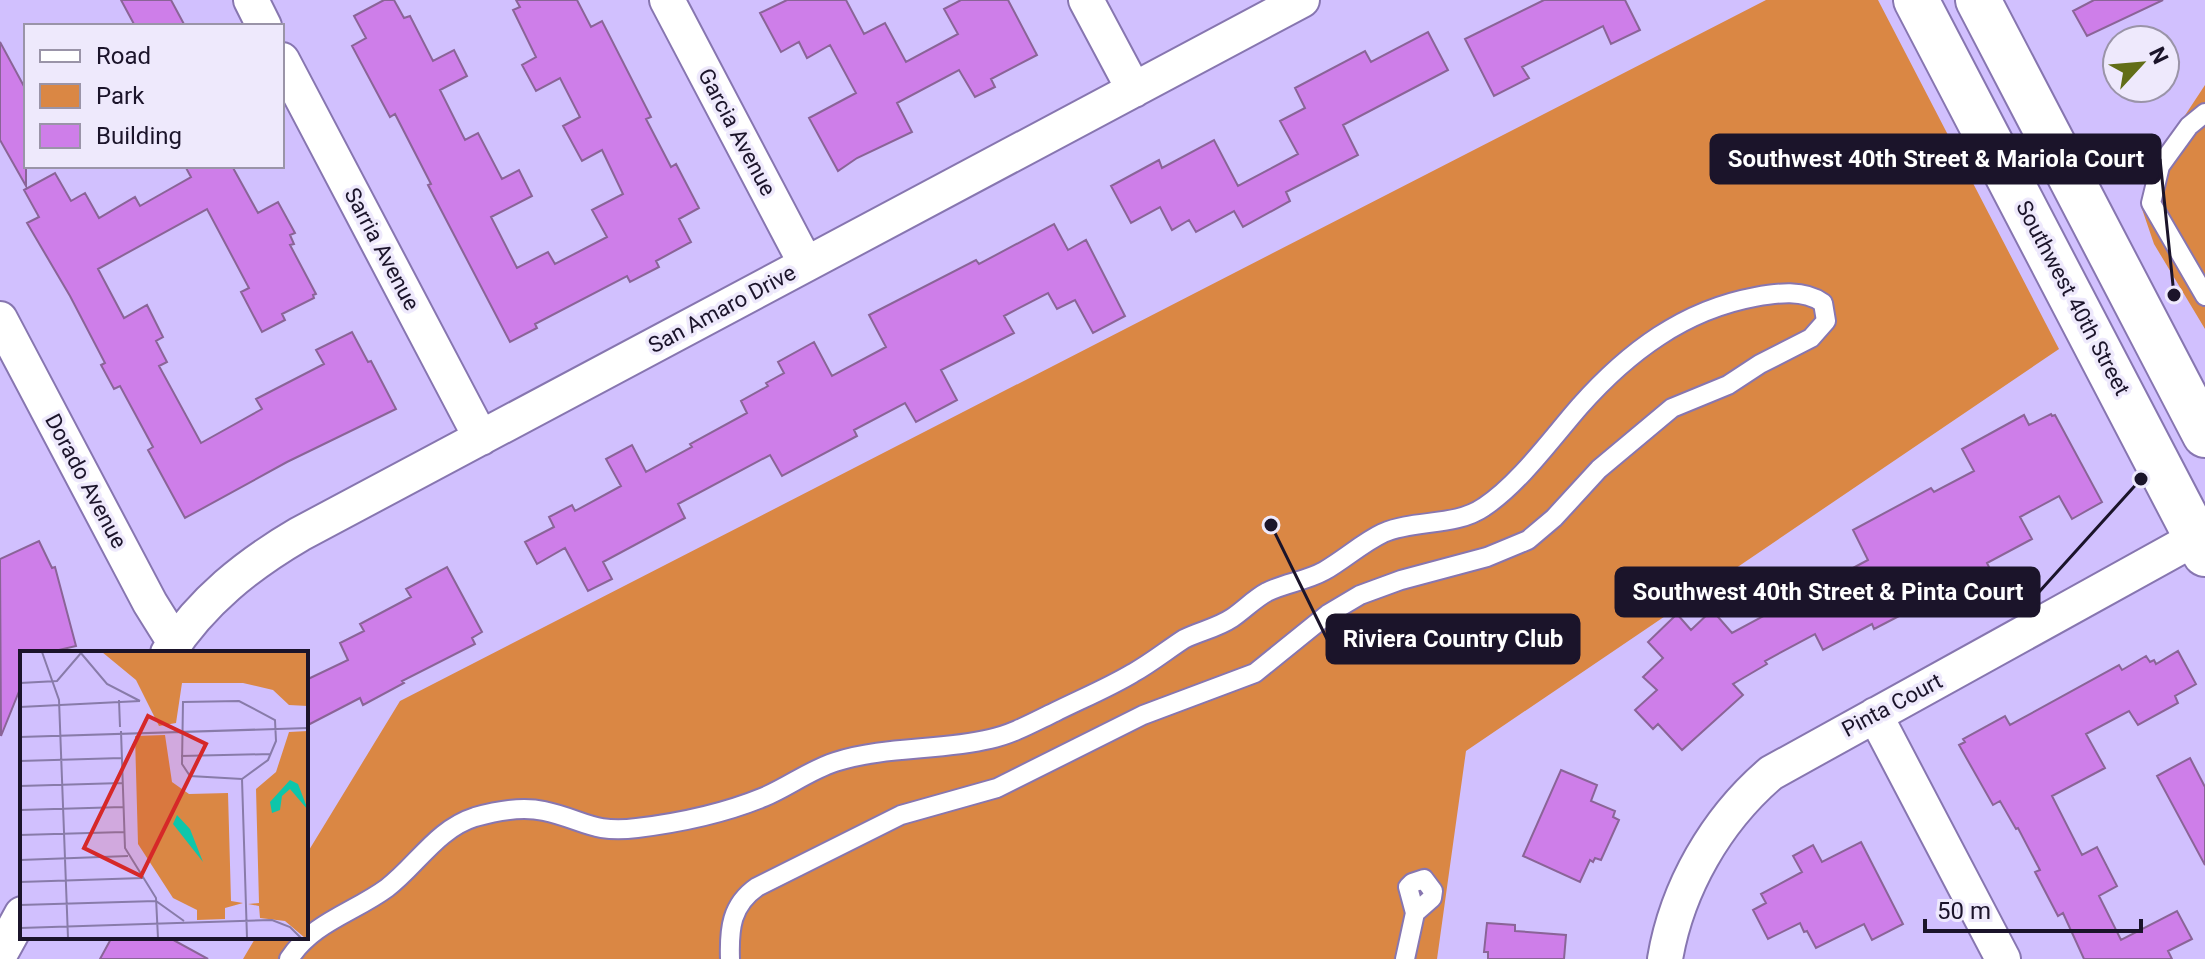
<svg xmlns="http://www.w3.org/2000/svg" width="2205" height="959" viewBox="0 0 2205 959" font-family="Roboto,sans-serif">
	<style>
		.green { fill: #da8744 }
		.building { fill: #ce7ee9; stroke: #8a6497; stroke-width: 2 }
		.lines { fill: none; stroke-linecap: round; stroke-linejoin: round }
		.service-casing { stroke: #8776b0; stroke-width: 22 }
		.minor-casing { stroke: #8776b0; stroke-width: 38 }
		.primary-casing { stroke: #8776b0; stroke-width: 48 }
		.service { stroke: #fff; stroke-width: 18 }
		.minor { stroke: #fff; stroke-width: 34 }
		.primary { stroke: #fff; stroke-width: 44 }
		.labels { text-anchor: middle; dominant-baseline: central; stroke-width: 7; stroke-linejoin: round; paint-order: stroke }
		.street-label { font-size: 22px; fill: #1b142a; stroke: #eee9fc }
		.inset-road { fill: none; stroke: #887ba9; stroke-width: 2 }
		.view { fill: #d62828; fill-opacity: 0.15; stroke: #d62828; stroke-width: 4 }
		.inset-edge { fill: none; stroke: #1b142a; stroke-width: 4 }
		.leader { fill: none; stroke: #1b142a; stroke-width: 3 }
		.callout-dot { fill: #1b142a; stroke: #eee9fc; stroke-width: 3 }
		.callout { fill: #1b142a; stroke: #1b142a; stroke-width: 3 }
		.callout-label { font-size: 24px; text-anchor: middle; font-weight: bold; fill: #fff }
	</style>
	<rect width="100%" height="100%" fill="#d1c0fe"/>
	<path class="green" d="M1766,0H1878L2059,349L1466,751L1437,959H243L256,937H306V855L400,701Z
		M2205,85V329L2154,244L2141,206L2147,173Z"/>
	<path class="building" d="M121,0H171L185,26H135Z
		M384,0H394L404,18L410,16L433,61L454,50L467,76L440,90L465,140L478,133L502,179L519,170L532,196L491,217L517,268L548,252L555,264L607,237L592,210L623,194L602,150L582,161L563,126L580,117L560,78L536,91L522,65L536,57L513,10L520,7L516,0H577L591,27L602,21L651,117L646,119L671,167L676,164L699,208L679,219L691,242L656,261L659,267L630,282L627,276L535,324L537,328L510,342L428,185L431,184L395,114L390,117L352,46L366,38L354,16Z
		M787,0H846L864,34L885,23L906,62L958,34L944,9L961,0H1008L1037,55L991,79L995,87L975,97L959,70L897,103L912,132L857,158L838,171L809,118L856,93L830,45L807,58L799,42L781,52L760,13Z
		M1544,0H1625L1640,30L1611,44L1603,26L1522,67L1529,78L1494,96L1465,39Z
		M2094,0H2163L2087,36L2073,11Z
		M1428,32L1448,70L1343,125L1358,155L1286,192L1290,201L1243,227L1234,211L1196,232L1189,220L1172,230L1160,207L1131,223L1111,186L1159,160L1162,168L1214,140L1238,186L1298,154L1280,121L1305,108L1295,88L1365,51L1371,62Z
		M0,42L26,90V186L0,140Z
		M185,166H232L258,213L278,202L295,233L290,235L294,244L290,245L316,294L313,295L314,298L282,314L285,320L262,332L241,292L249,288L207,209L98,269L124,318L147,305L163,337L156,341L167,362L159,366L201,443L262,409L256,399L324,364L316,350L352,332L368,362L371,361L396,409L287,462L185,518L148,450L153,447L120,386L114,389L101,365L105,363L70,296L27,223L39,217L24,190L55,173L71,201L85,193L99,218L135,197L140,206L191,177Z
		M1054,224L1068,250L1086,240L1125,316L1093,333L1075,300L1057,309L1048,293L1004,316L1014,333L941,370L957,400L916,422L905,403L854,430L857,436L782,476L770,455L678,504L685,518L603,562L612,579L588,591L565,548L537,564L525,542L554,527L549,517L572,505L575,511L621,486L606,459L632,445L646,472L692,447L690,444L747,413L741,401L768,386L766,383L784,373L778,362L814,342L832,376L886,347L869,315L976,260L979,264Z
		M2051,414L2052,416L2055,415L2102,502L2072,519L2059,496L2020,517L2032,539L1987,563L1990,569L1874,629L1872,624L1823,650L1815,634L1765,661L1767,664L1733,684L1743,695L1682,750L1658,724L1653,729L1635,710L1657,690L1643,677L1663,658L1648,642L1677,614L1691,630L1712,610L1732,633L1782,606L1785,613L1838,585L1834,578L1868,560L1853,530L1931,488L1934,492L1974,471L1962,449L2024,415L2029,425Z
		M39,541L52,568L55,567L76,646L46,653H22V684L1,736L0,559Z
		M447,567L482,632L472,638L475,644L402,681L404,683L363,705L360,698L306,726V680L348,660L340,643L364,631L360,624L411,597L406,589Z
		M2178,651L2196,684L2175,696L2178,703L2138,725L2129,711L2086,734L2105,768L2052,796L2082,855L2097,847L2117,886L2099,896L2121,940L2177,911L2192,939L2168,951L2172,959H2084L2063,913L2058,916L2035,872L2040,870L2018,828L2016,829L2000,801L1993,805L1959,745L1965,742L1963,739L2005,716L2010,725L2119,665L2122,670L2146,656L2150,662L2154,660L2156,664Z
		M2190,758L2205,787V865L2157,776Z
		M1561,770L1597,785L1591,801L1615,811L1613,817L1619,820L1601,860L1595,858L1593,862L1590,860L1580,882L1523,856Z
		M1861,842L1903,924L1872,940L1864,924L1816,948L1807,931L1804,932L1800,923L1768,939L1753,910L1766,903L1761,894L1802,872L1793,856L1813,845L1822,862Z
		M1487,923L1515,925V931L1566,935L1564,959H1488V952H1484Z
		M112,937H168L208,959H100Z"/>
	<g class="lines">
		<defs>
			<path id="service" d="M2205,113L2189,126L2160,166L2151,203L2205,296
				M289,959C313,922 353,913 387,888C417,865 437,829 475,817C496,811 521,806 544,811C582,819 593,834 637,828C678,823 725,813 764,797C788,787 810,770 835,762C885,746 939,751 990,739C1013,734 1034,722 1055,712C1081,699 1108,688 1133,673C1151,663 1167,650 1184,639C1200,631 1217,628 1232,618C1244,610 1254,599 1267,592C1285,583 1306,581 1324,571C1345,559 1362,543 1383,533C1415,519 1455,527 1484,507C1519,484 1552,438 1580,406C1628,352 1684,310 1755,297C1777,293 1804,289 1823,303L1826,321L1811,338L1760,364L1728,385L1672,408L1599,469L1554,518L1528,540L1487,557L1401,580L1360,595L1328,614L1255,673L1143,715L997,788L901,815L757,887C731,905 729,929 730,959
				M1405,959L1415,913L1408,887L1412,883L1424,879L1433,891L1432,898L1415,913"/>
			<path id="minor" d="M251,0L264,26
				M667,0L806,264
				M1086,0L1134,90
				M282,60L481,438
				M0,319L150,603L175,643
				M168,653C202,601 247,565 300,534L1302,0
				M1875,715L2003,959
				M0,954L22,914
				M1665,959C1677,888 1716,820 1771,773L2205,533"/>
			<path id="primary" d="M1916,0L2205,554
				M1978,0L2205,435"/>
		</defs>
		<use href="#service" class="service-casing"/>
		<use href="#minor" class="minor-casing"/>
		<use href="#primary" class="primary-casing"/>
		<use href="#service" class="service"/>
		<use href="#minor" class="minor"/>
		<use href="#primary" class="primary"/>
	</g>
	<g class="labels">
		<g class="street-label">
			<text transform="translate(737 132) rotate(62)">Garcia Avenue</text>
			<text transform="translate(382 249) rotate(62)">Sarria Avenue</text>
			<text transform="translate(2073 298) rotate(62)">Southwest 40th Street</text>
			<text transform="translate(722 309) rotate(-28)">San Amaro Drive</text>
			<text transform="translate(86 481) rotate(62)">Dorado Avenue</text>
			<text transform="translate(1892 705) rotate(-28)">Pinta Court</text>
		</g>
	</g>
	<g transform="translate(20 651)">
		<rect width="288" height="288" fill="#d1c0fe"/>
		<path d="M82,1H288V55L269,54L253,39L223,32H162L156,72L139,75L116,29ZM288,80V287H285L265,270L240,267L239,255L228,253L239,252L236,138L256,121L269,81ZM145,84L152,131L169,143L208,142L211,250L223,252L205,257V268L177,269V259L153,247L118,193L115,85Z" fill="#da8744"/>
		<path d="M270,129L278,133L288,159L270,138L262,145L260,159L252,162L250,151ZM157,164L170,178L183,211L153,173Z" fill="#0ec6aa"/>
		<path class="inset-road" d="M22,1L39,49L48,287M60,1L87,33L120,50M0,32L37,30L61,2M99,49L100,76M163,51L219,50L255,69L256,90L248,109L222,128L170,125L162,113ZM0,56L120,50M101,80L105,197L136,247L138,287M0,86L288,77M161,105L251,103M0,110L102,107M222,128L227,287M0,135L102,132M0,159L103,156M0,184L104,181M0,209L108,205M0,231L123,227M0,254L136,250L164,270M0,277L252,269L270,276L281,287"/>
		<path class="view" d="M128,65L186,93L121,225L64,197Z"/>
		<rect width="288" height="288" class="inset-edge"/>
	</g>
	<path class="leader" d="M2174 295L2160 159M2141 479L2039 592M1271 525L1327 639"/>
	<g class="callout-dot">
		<circle cx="2174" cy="295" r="8"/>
		<circle cx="2141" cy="479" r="8"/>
		<circle cx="1271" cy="525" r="8"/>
	</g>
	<g class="callout">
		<rect x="1711" y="135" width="449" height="48" rx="8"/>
		<rect x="1616" y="568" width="423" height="48" rx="8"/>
		<rect x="1327" y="615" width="252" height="48" rx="8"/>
	</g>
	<g class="callout-label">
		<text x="1936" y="167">Southwest 40th Street &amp; Mariola Court</text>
		<text x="1828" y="600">Southwest 40th Street &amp; Pinta Court</text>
		<text x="1453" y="647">Riviera Country Club</text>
	</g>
	<rect x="24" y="24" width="260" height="144" fill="#eee9fc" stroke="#9a94a8" stroke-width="2"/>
	<rect x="40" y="50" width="40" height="12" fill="#ffffff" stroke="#9a94a8" stroke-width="2"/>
	<text x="96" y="64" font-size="24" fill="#1b142a">Road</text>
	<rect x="40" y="84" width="40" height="24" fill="#da8744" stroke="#9a94a8" stroke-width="2"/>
	<text x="96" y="104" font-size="24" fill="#1b142a">Park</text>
	<rect x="40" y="124" width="40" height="24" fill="#ce7ee9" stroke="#9a94a8" stroke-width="2"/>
	<text x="96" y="144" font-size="24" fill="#1b142a">Building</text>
	<g transform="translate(2141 64) rotate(64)"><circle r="38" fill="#eee9fc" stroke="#9a94a8" stroke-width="2"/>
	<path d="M0-6L14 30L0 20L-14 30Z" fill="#626e17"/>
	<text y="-12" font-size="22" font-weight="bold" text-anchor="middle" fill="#1b142a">N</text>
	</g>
	<path d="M1925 919v12h216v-12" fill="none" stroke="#1b142a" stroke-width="4"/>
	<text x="1937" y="919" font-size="24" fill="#1b142a" stroke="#eee9fc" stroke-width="6" paint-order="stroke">50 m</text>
</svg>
